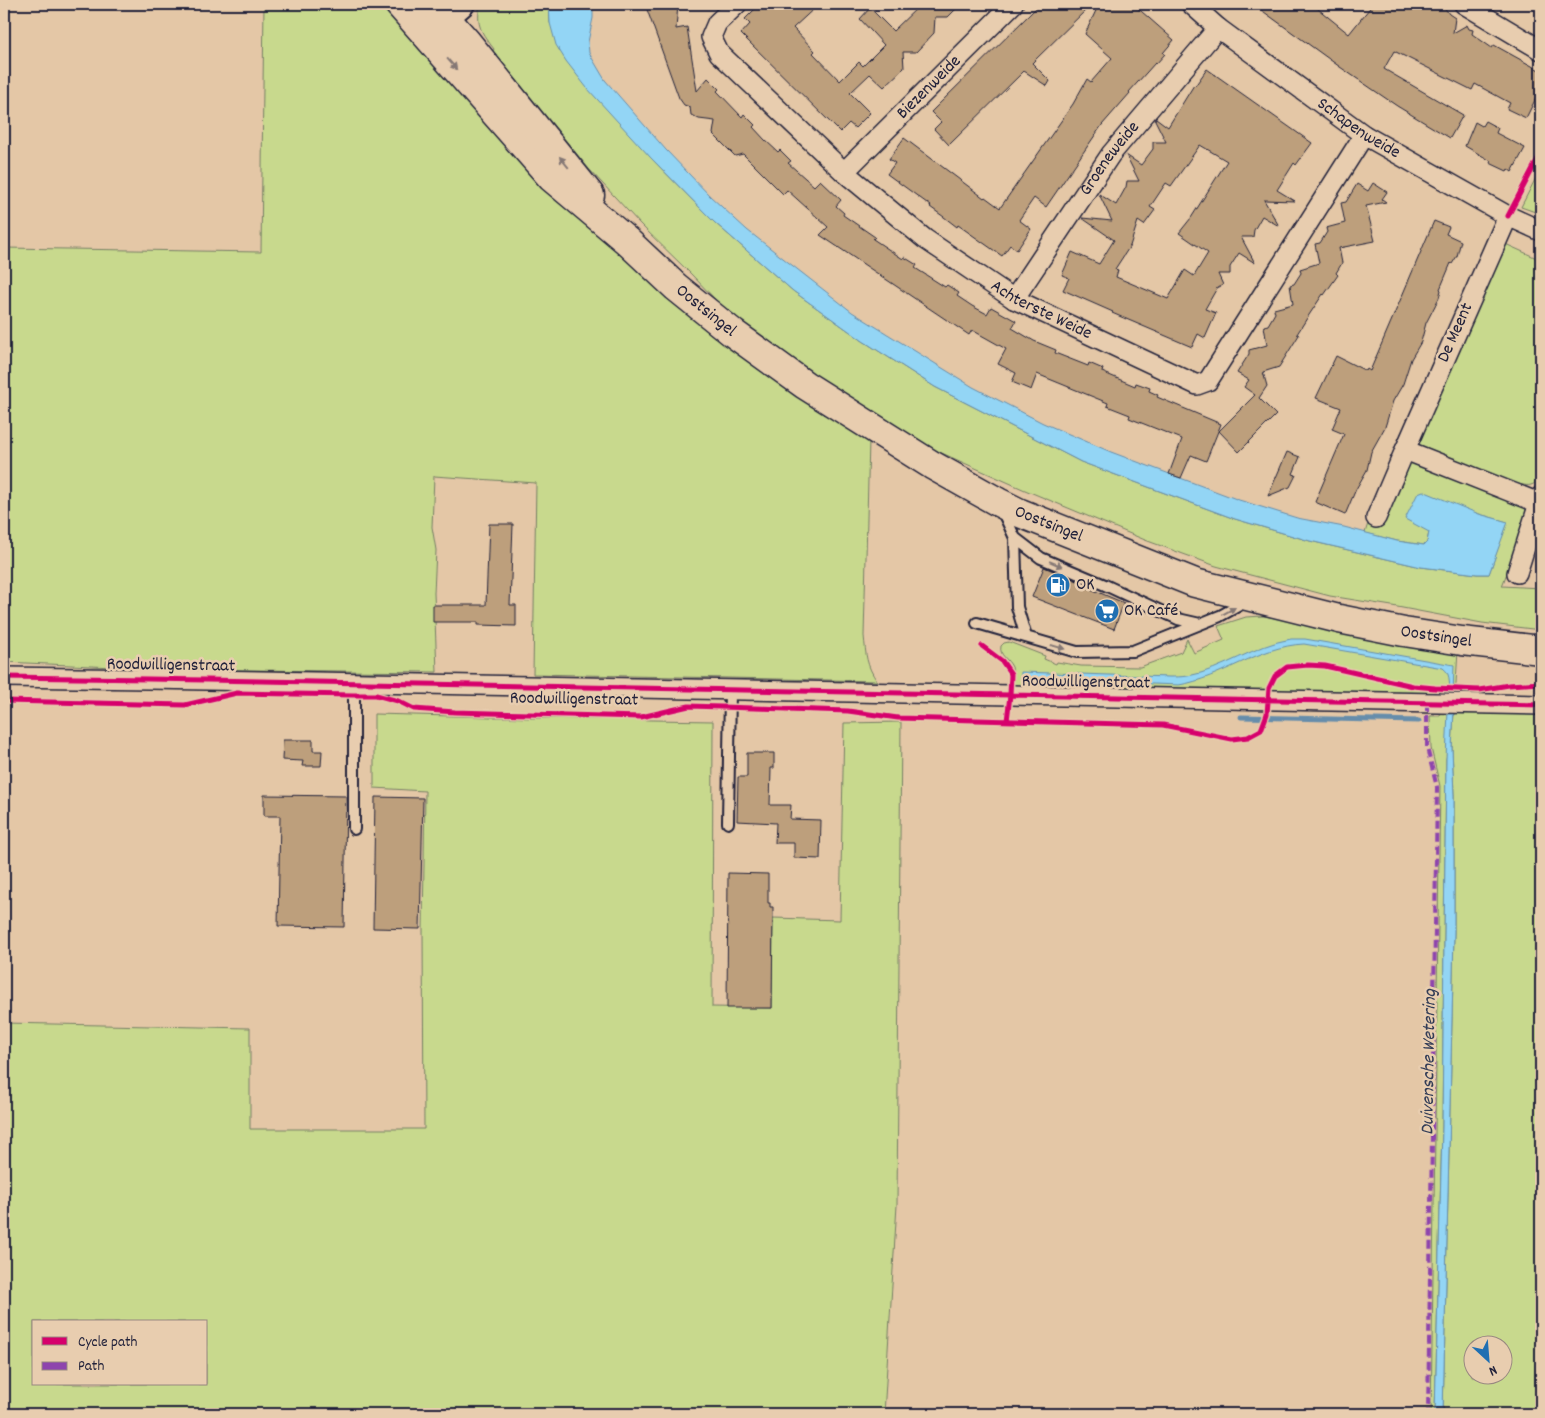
<svg xmlns="http://www.w3.org/2000/svg" width="1545" height="1418" viewBox="0 0 1545 1418" font-family="Dekko,sans-serif">
	<style>
		.green { fill: #c8d98d; stroke: #757e64; fill-rule: evenodd }
		.water { fill: #93d5f5; stroke: #668dab }
		.lines { fill: none; stroke-linecap: round; stroke-linejoin: round }
		.stream { stroke: #668dab; stroke-width: 5 }
		.building { fill: #bd9f7b; stroke: #22223b; fill-rule: evenodd }
		.service-casing { stroke: #22223b; stroke-width: 14 }
		.minor-casing { stroke: #22223b; stroke-width: 22 }
		.tertiary-casing { stroke: #22223b; stroke-width: 28 }
		.primary-casing { stroke: #22223b; stroke-width: 31 }
		.service { stroke: #e8cdaf; stroke-width: 10 }
		.minor { stroke: #e8cdaf; stroke-width: 19 }
		.tertiary { stroke: #e8cdaf; stroke-width: 24 }
		.primary { stroke: #e8cdaf; stroke-width: 28 }
		.quiet { stroke: #8e44ad; stroke-width: 4; stroke-dasharray: 8 4; stroke-linecap: butt }
		.cycleway-casing { stroke: #e8cdaf; stroke-width: 8 }
		.cycleway { stroke: #d6006c; stroke-width: 5 }
		.oneway { fill: #857875 }
		.labels { text-anchor: middle; dominant-baseline: central; stroke-width: 5; stroke-linejoin: round; paint-order: stroke }
		.street-label { font-size: 18px; fill: #22223b; stroke: #e8cdaf }
		.poi-label { font-size: 18px; fill: #22223b; stroke: #e8cdaf; text-anchor: start }
		.water-label { font-size: 19px; font-style: italic; fill: #333d57; stroke: #e8cdaf }
	</style>
	<rect width="100%" height="100%" fill="#e4c7a6"/>
	<filter id="ink" filterUnits="userSpaceOnUse"><feTurbulence type="fractalNoise" baseFrequency=".02" numOctaves="2"/><feDisplacementMap in="SourceGraphic" scale="10" xChannelSelector="R" yChannelSelector="G"/><feConvolveMatrix kernelMatrix="1 2 1 2 8 2 1 2 1" color-interpolation-filters="sRGB"/></filter>
	<g filter="url(#ink)">
		<path class="green" d="M264,4H392L528,159L869,440L864,636C866,655 866,665 877,681L533,674L536,483L434,476L432,527L436,550L434,593L437,672L157,669L4,662V248L261,252Z
			M480,4H549L550,23L651,158L714,222L793,291L863,341L935,387L1081,462L1235,519L1310,541L1421,567L1477,574H1489L1507,522L1479,514L1429,532L1427,542L1424,545L1397,541L1365,533L1369,520L1384,523L1412,457L1524,503L1527,511L1526,524L1502,586L1541,588V630L1482,623L1392,606L1330,596L1216,566L1145,540L1025,490L910,439L829,388L737,322L691,274L640,224L589,169L493,51L494,49C481,32 476,26 480,4Z
			M1541,168V214L1521,207Z
			M1501,242L1541,260V470C1539,476 1538,483 1531,485C1523,489 1457,465 1446,460C1436,456 1427,450 1418,445V441Z
			M1264,616L1458,650L1455,699L1015,688C1012,681 1014,674 1012,667C1008,658 999,656 1001,646L1004,643L1009,642L1045,656L1044,659L1056,664L1057,662L1081,666L1140,667L1181,652L1187,639L1194,653L1224,640L1218,626L1246,617Z
			M1441,708L1541,711V1414H1443L1454,932V795L1452,748L1454,711L1446,759L1442,1127L1435,1414H1431L1440,786L1431,748L1430,716H1440ZM1472,1346H1502V1376H1472Z
			M374,714L530,718L713,721L712,1007L772,1008L773,918L840,920L844,723L901,722L897,1205L884,1414H4V1023L250,1028V1129H424L423,928L425,791L374,788ZM34,1322H206V1384H34Z"/>
		<path class="water" d="M549,4H593V18L588,42L589,53L605,80L666,150L710,196L747,230L852,312L973,387L1043,423L1111,452L1239,500L1297,518L1344,527L1397,541L1424,545L1427,542L1429,532L1405,519L1418,493L1423,491L1479,514L1508,522L1489,574H1477L1421,567L1310,541L1235,519L1081,462L935,387L863,341L793,291L714,222L651,158L587,88L566,61L556,45L550,23Z
			M1291,639H1305L1454,665L1453,697H1449C1449,688 1452,674 1443,668L1304,644C1259,646 1222,678 1179,685L1021,679V672L1169,677C1175,677 1182,677 1188,676C1223,670 1254,645 1291,639Z
			M1448,710H1454L1452,748L1454,795V932L1443,1414H1435L1442,1127L1446,759Z"/>
		<g class="lines">
			<path class="stream" d="M1241,717L1419,721"/>
		</g>
		<path class="building" d="M645,4H678L676,29L687,27L697,91L708,78L719,89L717,91L742,117L744,114L755,125L753,127L765,140L778,152L780,150L791,161L788,163L814,186L820,180L841,200L836,206L844,213L843,215L875,237L873,239L903,259L904,257L917,265L915,268L945,287L947,285L959,293L957,296L972,306L987,314L991,307L1016,321L1012,328L1034,341L1056,350L1055,353L1088,366L1089,363L1103,369L1102,372L1135,386L1136,383L1150,388L1149,391L1158,395L1157,397L1221,424L1206,461L1191,455L1181,478L1169,474L1182,439L1129,418L1130,415L1107,406L1108,403L1037,374L1031,390L1012,382L1016,373L998,364L1006,349L972,330L969,335L820,235L828,227L787,190L783,194L743,154L735,156L713,134L715,121L699,119L691,115L690,107L684,105L679,98Z
			M760,4H819L793,28L815,51L813,53L840,81L859,62L863,66L884,45L860,19L870,8L893,31L921,4H961L948,17H935L934,33L916,52H903L904,68L884,87L870,74L850,93L870,113L855,128L849,123L840,132L741,34L750,24L745,19Z
			M1040,4H1092L1032,63L1050,81L1047,86L1024,71L949,145L934,129L941,122L931,112Z
			M1099,4H1133L1174,40L1163,53L1165,54L1156,64L1155,63L1129,92L1130,93L1102,125L1046,207L1034,198L1019,220L1031,229L1017,250L1010,245L1002,256L958,225L957,227L944,217L930,207L931,206L887,174L895,163L889,159L904,138L984,198L985,197L1000,208L1073,104L1087,79L1091,82L1112,58L1085,34Z
			M1253,4H1312L1349,34L1373,4H1442L1449,14L1455,18L1453,33L1467,25L1469,29L1473,30L1472,34L1492,48L1494,45L1541,71V101L1536,98L1526,118L1507,109L1510,103L1475,84L1472,90L1394,51L1384,69L1463,115L1450,138L1397,106L1340,67Z
			M1207,69L1312,143L1296,165L1294,163L1277,190L1295,201L1264,200L1279,226L1262,216L1254,230L1253,237H1241L1255,263L1239,253L1230,267V274H1218L1223,285L1217,288L1205,309L1216,313L1205,338L1198,334L1192,347L1112,313L1113,312L1063,290L1069,278L1062,275L1072,252L1099,264L1114,240L1082,218L1112,221L1099,194L1116,205L1126,187L1127,181H1139L1126,155L1141,165L1153,149V142H1166L1155,120L1156,118L1168,127L1194,85L1195,86ZM1200,145L1227,161L1191,218L1179,233L1208,253L1194,276L1185,270L1168,299L1116,277L1118,270L1115,269L1130,246L1138,221L1144,225L1155,210L1150,207L1166,183L1171,186Z
			M1485,121L1498,128L1496,133L1525,148L1512,172L1508,169L1507,171L1490,163L1491,161L1465,146L1475,122L1482,126Z
			M1373,183L1387,192L1382,199L1386,202L1366,206L1375,241L1339,248L1342,263L1336,273L1338,275L1324,295L1323,294L1309,315L1297,334L1299,335L1279,367L1263,372L1267,386L1259,398L1276,415L1239,452L1219,431L1255,395L1244,387L1249,380L1237,373L1249,354V350L1267,345L1264,326L1268,325L1275,313L1274,309L1293,304L1290,285L1294,284L1301,273L1300,269L1319,263L1315,244L1320,243L1327,232L1326,228L1345,223L1341,203L1346,202L1357,184L1368,191Z
			M1434,221L1449,227L1446,234L1461,241L1457,256L1452,264L1451,263L1440,289L1441,290L1439,298L1426,323L1421,342L1411,359L1403,384L1393,401L1385,427L1371,452L1367,470L1356,489L1345,515L1315,502L1344,434L1332,429L1341,408L1316,398L1336,356L1366,371L1367,369L1370,371Z
			M1287,452L1300,457L1293,474L1296,475L1290,487L1268,496Z
			M489,524H513L510,605H516V626L478,625V622H433V605H486Z
			M1044,567L1080,582L1079,584L1124,603L1114,629L1032,597Z
			M283,740H313V751H322L321,766H302L303,761L282,760Z
			M747,753H774V768H771L770,805H791L790,819L821,820L820,859L794,858V843H775L776,823L737,821L738,777H747Z
			M264,795L346,796L344,927L278,926L280,816H264Z
			M375,797L423,798L420,929L373,928Z
			M728,873L768,874V903H770V907H773L772,1008H727Z"/>
		<g class="lines">
			<defs>
				<path id="service" d="M1002,510L1015,538L1017,607L1026,637
					M1015,538L1041,558L1105,585L1178,619L1200,624
					M977,623L1077,652L1133,651L1220,616L1247,601
					M354,683V829
					M728,823L730,690"/>
				<g id="minor">
					<path id="s1" d="M737,4L717,23L711,37L719,53L844,172L925,239L1014,299L1197,385L1208,381L1364,135"/>
					<path id="s2" d="M1191,4L1218,28L1364,135L1508,216L1541,231"/>
					<path d="M1464,4L1541,50"/>
					<path id="s3" d="M844,172L1013,4"/>
					<path d="M1508,216L1405,450L1539,503L1541,496"/>
					<path id="s4" d="M1014,299L1111,154L1218,28"/>
					<path d="M1376,518L1405,450"/>
					<path d="M1517,573L1539,503"/>
					<path d="M4,677L149,679L1541,705"/>
				</g>
				<path id="tertiary" d="M429,25L446,18L462,4"/>
				<g id="primary">
					<path id="s5" d="M399,4L552,178L627,241L676,287L733,333L805,385L932,465L998,502L1020,513L1195,583L1339,619L1404,632L1462,641L1541,650"/>
					<path d="M433,4L466,41L590,195"/>
				</g>
			</defs>
			<use href="#service" class="service-casing"/>
			<use href="#minor" class="minor-casing"/>
			<use href="#tertiary" class="tertiary-casing"/>
			<use href="#primary" class="primary-casing"/>
			<use href="#service" class="service"/>
			<use href="#minor" class="minor"/>
			<use href="#tertiary" class="tertiary"/>
			<use href="#primary" class="primary"/>
			<path class="quiet" d="M1427,703V748L1437,787L1428,1414"/>
			<defs>
				<path id="cycleway" d="M1508,216L1541,153
					M982,646L1002,661L1011,674L1010,695L1007,721
					M4,677L149,679L1541,705
					M4,701L185,705L237,693L354,695H376L398,701L414,709L455,712L641,717L689,706L848,711L898,718L1163,725L1232,739L1248,737L1261,730L1267,714L1269,688L1275,676L1287,667L1308,665L1325,666L1413,686L1435,688L1479,690L1509,685L1541,683"/>
			</defs>
			<use href="#cycleway" class="cycleway-casing"/>
			<use href="#cycleway" class="cycleway"/>
		</g>
		<defs><path id="oneway-solid" d="M-6-.8H1V-3.2L6.5 0L1 3.2V.8H-6Z" transform="scale(1.25)"/></defs>
		<g class="oneway">
			<use href="#oneway-solid" transform="translate(452 64) rotate(49)"/>
			<use href="#oneway-solid" transform="translate(564 162) rotate(-129)"/>
			<use href="#oneway-solid" transform="translate(1056 564) rotate(23)"/>
			<use href="#oneway-solid" transform="translate(1229 611) rotate(-29)"/>
			<use href="#oneway-solid" transform="translate(1058 647) rotate(16)"/>
		</g>
	</g>
	<defs>
		<symbol id="fuel-disc" viewBox="-11 -11 22 22"><circle r="9.5" fill="#1f6fb2" stroke="#e8cdaf"/><path d="M-5.5-6h7V0h2V4h1.3V-2.5L3-4.5l.8-.8L6-3V5H2.5V1h-1V6h-7ZM-4.2-4.7v3.2H.2V-4.7Z" fill="#fff"/></symbol>
		<symbol id="supermarket-disc" viewBox="-11 -11 22 22"><circle r="9.5" fill="#1f6fb2" stroke="#e8cdaf"/><path d="M-6-5.5h2.5l.6 2H6L4.5 2H-2.5L-4.4-4H-6ZM-1.5 3.2a1.3 1.3 0 1 0 .1 0ZM3 3.2a1.3 1.3 0 1 0 .1 0Z" fill="#fff"/></symbol>
	</defs>
	<g fill-rule="evenodd">
		<use href="#fuel-disc" x="1044" y="571" width="28" height="28"/>
		<use href="#supermarket-disc" x="1093" y="597" width="28" height="28"/>
	</g>
	<g class="labels">
		<g class="street-label">
			<text stroke="none"><textPath href="#s3" startOffset="120">Biezenweide</textPath></text>
			<text stroke="none"><textPath href="#s2" startOffset="209">Schapenweide</textPath></text>
			<text stroke="none"><textPath href="#s4" startOffset="170">Groeneweide</textPath></text>
			<text stroke="none"><textPath href="#s1" startOffset="475">Achterste Weide</textPath></text>
			<text stroke="none"><textPath href="#s5" startOffset="435">Oostsingel</textPath></text>
			<text transform="translate(1456 333) rotate(-66)">De Meent</text>
			<text stroke="none"><textPath href="#s5" startOffset="840">Oostsingel</textPath></text>
			<text stroke="none"><textPath href="#s5" startOffset="1245">Oostsingel</textPath></text>
			<text transform="translate(171 666) rotate(1)">Roodwilligenstraat</text>
			<text transform="translate(1086 683) rotate(1)">Roodwilligenstraat</text>
			<text transform="translate(574 700) rotate(1)">Roodwilligenstraat</text>
		</g>
		<g class="poi-label">
			<text x="1076" y="585">OK</text>
			<text x="1124" y="611">OK Café</text>
		</g>
		<g class="water-label">
			<text transform="translate(1430 1062) rotate(-89)">Duivensche Wetering</text>
		</g>
	</g>
	<rect width="1545" height="1418" fill="none" stroke="#e8cdaf" stroke-width="20"/>
	<rect x="10" y="10" width="1525" height="1398" fill="none" stroke="#22223b" stroke-width="2" filter="url(#ink)"/>
	<rect x="32" y="1320" width="175" height="65" fill="#e8cdaf" stroke="#998981"/>
	<rect x="42" y="1337" width="25" height="8" fill="#d6006c" stroke="#998981"/>
	<text x="78" y="1346" font-size="15" fill="#22223b">Cycle path</text>
	<rect x="42" y="1362" width="25" height="8" fill="#8e44ad" stroke="#998981"/>
	<text x="78" y="1370" font-size="15" fill="#22223b">Path</text>
	<g transform="translate(1488 1360) rotate(154)"><circle r="24" fill="#e8cdaf" stroke="#998981"/>
	<path d="M0-4L9 19L0 12L-9 19Z" fill="#1f6fb2"/>
	<text y="-8" font-size="14" font-weight="bold" text-anchor="middle" fill="#22223b">N</text>
	</g>
</svg>
